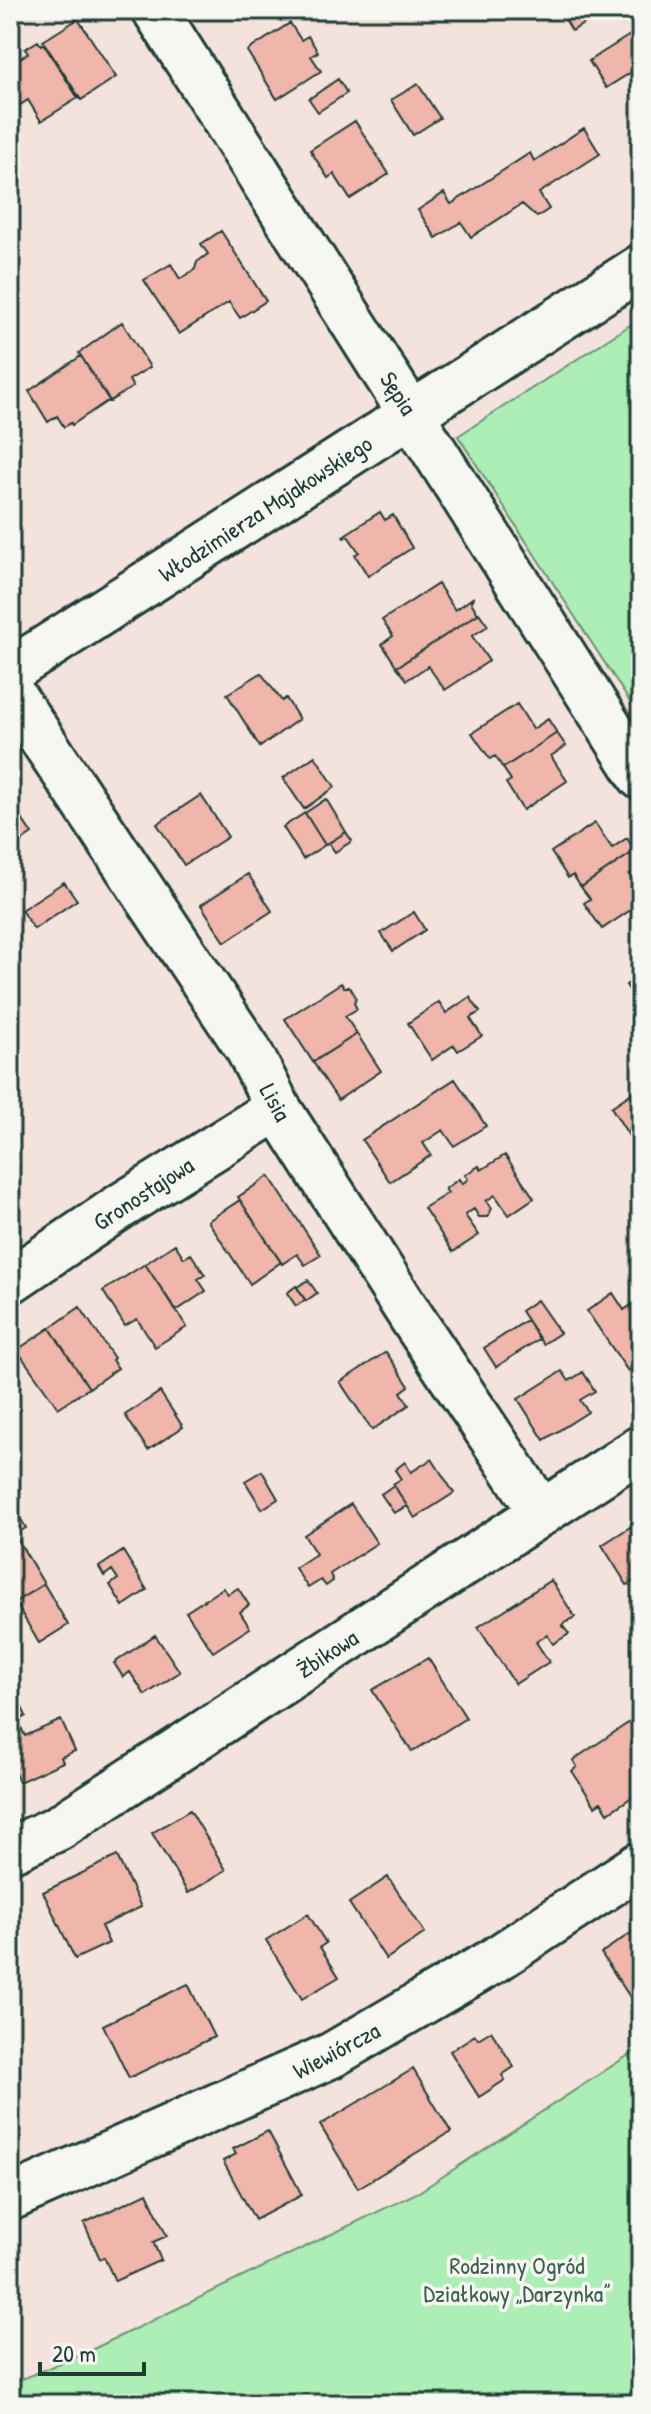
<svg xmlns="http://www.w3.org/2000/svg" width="651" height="2414" viewBox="0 0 651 2414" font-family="'Patrick Hand',sans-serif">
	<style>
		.green { fill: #adedb6; stroke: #669575; stroke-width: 2 }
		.building { fill: #f0b5ab; stroke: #1f3d34; stroke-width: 2 }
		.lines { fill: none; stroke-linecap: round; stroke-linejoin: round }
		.minor-casing { stroke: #1f3d34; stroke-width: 50 }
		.minor { stroke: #f6f6f2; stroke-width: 44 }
		.labels { text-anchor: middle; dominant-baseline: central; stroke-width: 7; stroke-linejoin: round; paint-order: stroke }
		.street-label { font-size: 24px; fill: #1f3d34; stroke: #f6f6f2 }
		.park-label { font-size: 24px; fill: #3b604e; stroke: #f6f6f2 }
	</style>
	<rect width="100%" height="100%" fill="#f4e2dd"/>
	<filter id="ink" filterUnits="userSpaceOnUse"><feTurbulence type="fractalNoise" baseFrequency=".0125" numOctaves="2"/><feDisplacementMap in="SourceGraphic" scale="16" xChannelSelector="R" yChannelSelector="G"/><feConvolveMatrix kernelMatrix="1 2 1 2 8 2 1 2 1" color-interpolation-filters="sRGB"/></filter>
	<g filter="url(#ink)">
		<path class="green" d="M641,318V719L458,436Z
			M641,2047V2404H10V2384L89,2351L419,2192Z"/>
		<path class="building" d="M560,10H605L572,31Z
			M78,19L116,77L81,100L43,41Z
			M290,23L301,40L308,36L318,52L311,56L321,71L277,99L247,51Z
			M641,28V66L606,88L589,61Z
			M38,41L41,45L43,43L78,98L41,121L28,100L20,105L11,90L19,86L10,72V65L28,53L25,49Z
			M338,79L347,93L318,112L309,99Z
			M418,84L440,118L413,135L391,100Z
			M355,121L389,174L350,199L334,174L328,178L310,150Z
			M584,128L600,154L539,193L549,209L537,217L522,204L471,237L461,222L436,238L418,210L444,193L451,204L530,153L534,161Z
			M221,231L266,301L240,318L229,302L179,334L144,280L171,264L180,279L195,269L197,262L208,254L201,244Z
			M122,322L150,367L129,380L133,387L110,401L79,353Z
			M81,356L110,402H106L72,425L71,423L64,427L57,416L48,422L29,391Z
			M380,512L385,520L393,515L412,548L368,576L355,555L359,552L348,536L344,538L343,536Z
			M438,584L455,610L474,597L471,602L478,614L397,667L382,644L393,636L382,620Z
			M479,613L488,626L472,636L489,661L445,690L428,666L407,680L397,667Z
			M261,673L282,701L286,698L299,719L260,747L227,694Z
			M517,704L533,729L548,719L557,733L503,768L495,756L490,759L472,733Z
			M557,733L566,746L551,756L567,781L523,810L506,783L511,780L503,768Z
			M315,756L335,787L304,809L283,778Z
			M201,795L228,837L184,865L157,824Z
			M326,799L346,832L325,845L305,813Z
			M10,801L32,834L10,849Z
			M305,813L325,845L303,859L283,827Z
			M595,823L612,848L627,838L635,851L581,887L573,875L568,878L551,852Z
			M346,832L352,841L335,852L329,843Z
			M635,851L641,860V867L629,875L641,893V903L602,929L584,903L590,899L581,887Z
			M248,874L272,911L225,942L201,905Z
			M64,882L77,900L34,929L21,910Z
			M414,912L425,930L393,951L381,933Z
			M641,961V995L635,999L626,985L638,977L631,967Z
			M341,983L344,987H350L356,997L354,1003L357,1009L345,1016L357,1034L313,1062L285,1019Z
			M470,997L480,1012L470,1018L482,1036L458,1051L454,1045L432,1060L408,1023L439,1002L446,1013Z
			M357,1034L381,1071L338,1100L313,1062Z
			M455,1079L486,1126L454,1146L443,1130L423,1143L431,1155L390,1182L362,1140Z
			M635,1091L641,1100V1129L629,1136L611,1107Z
			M505,1155L534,1198L509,1215L495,1195L486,1201L492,1208L488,1217H479L474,1209L465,1215L479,1235L453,1252L424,1208L448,1193L445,1189L459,1179L462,1184L468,1179L465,1175L479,1166L481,1170Z
			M269,1176L321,1255L305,1265L297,1254L282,1264L238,1197Z
			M240,1200L281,1262L250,1284L208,1221Z
			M175,1244L184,1258L191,1254L205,1275L198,1279L206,1291L176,1311L145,1264Z
			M145,1264L187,1327L155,1347L137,1319L125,1326L103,1291Z
			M308,1280L317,1293L306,1301L297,1287Z
			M296,1286L305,1300L296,1306L287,1293Z
			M613,1293L624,1310L641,1298V1365L640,1363L628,1371L587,1311Z
			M537,1300L560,1333L543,1344L521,1311Z
			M80,1307L114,1358L112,1360L118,1368L89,1388L50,1328Z
			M527,1320L539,1339L496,1367L484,1348Z
			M50,1328L89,1388L58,1408L17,1350Z
			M386,1352L409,1386L401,1392L409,1405L372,1430L340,1382Z
			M562,1371L569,1381L583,1372L595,1391L580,1400L588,1412L544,1440L518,1399Z
			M160,1392L183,1427L148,1450L125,1415Z
			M432,1459L454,1493L415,1518L393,1484L401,1479L395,1470L405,1462L411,1472Z
			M262,1471L278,1499L262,1509L245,1481Z
			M394,1485L407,1506L394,1513L381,1494Z
			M10,1501L26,1528L10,1537Z
			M351,1504L377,1543L330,1574L333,1581L326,1586L321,1580L308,1588L295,1568L316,1554L304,1535Z
			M641,1520V1581L639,1578L627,1585L602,1545Z
			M15,1535L44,1584L15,1602L10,1592V1538Z
			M123,1551L147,1590L123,1606L110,1585L118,1579L112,1570L104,1576L99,1567Z
			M551,1580L575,1617L562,1625L569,1634L553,1644L547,1635L536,1642L549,1662L515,1684L478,1627Z
			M44,1584L68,1625L39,1643L15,1602Z
			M223,1588L228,1594L238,1588L249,1605L240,1612L250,1628L213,1652L186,1612Z
			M155,1635L180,1672L145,1695L130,1672L123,1677L114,1663Z
			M428,1658L466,1718L412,1752L372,1690Z
			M18,1699L26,1716L18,1721L25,1736L61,1720L75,1751L61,1757L63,1762L19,1782L10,1763V1703Z
			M640,1715L641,1791L608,1813L601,1802L595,1806L572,1771L577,1767L573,1760Z
			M190,1810L226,1870L188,1893L152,1833Z
			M117,1856L141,1907L101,1926L109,1943L75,1959L43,1892Z
			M388,1877L425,1933L386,1959L349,1903Z
			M308,1914L326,1943L320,1947L339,1977L302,1999L266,1940Z
			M634,1931L641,1942V1994L632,2000L601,1953Z
			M188,1984L214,2037L129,2078L103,2025Z
			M491,2031L514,2067L502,2075L505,2080L479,2097L450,2051L475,2035L478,2039Z
			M413,2069L451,2132L358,2188L320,2125Z
			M268,2131L302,2195L255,2220L223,2161L236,2154L233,2149Z
			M147,2193L167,2236L153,2242L161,2260L115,2281L104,2257L100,2259L84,2223Z"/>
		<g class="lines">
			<defs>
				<path id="minor" d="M155,10L641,777
					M10,671L641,267
					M10,691L248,1049L278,1108L412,1318L542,1513
					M10,1281L121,1206L278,1108
					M10,1850L58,1828L641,1448
					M10,2198L332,2055L495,1960L641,1864"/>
			</defs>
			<use href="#minor" class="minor-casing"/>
			<use href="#minor" class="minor"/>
		</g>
	</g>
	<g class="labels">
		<g class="street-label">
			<text transform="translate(399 393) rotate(57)">Sępia</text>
			<text transform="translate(265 508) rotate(-33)">Włodzimierza Majakowskiego</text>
			<text transform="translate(276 1102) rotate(61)">Lisia</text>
			<text transform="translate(143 1193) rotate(-33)">Gronostajowa</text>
			<text transform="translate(327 1653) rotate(-33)">Żbikowa</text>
			<text transform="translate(336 2050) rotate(-28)">Wiewiórcza</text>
		</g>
		<g class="park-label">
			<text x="517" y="2265">Rodzinny Ogród<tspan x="517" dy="28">Działkowy „Darzynka”</tspan></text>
		</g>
	</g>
	<rect width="651" height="2414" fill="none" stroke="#f6f6f2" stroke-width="40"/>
	<rect x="20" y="20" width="611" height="2374" fill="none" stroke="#1f3d34" stroke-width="3" filter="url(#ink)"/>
	<path d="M40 2362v12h104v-12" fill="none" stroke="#1f3d34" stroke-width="4"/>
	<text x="52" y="2362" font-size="24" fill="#1f3d34" stroke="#f6f6f2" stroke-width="6" paint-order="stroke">20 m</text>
</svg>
